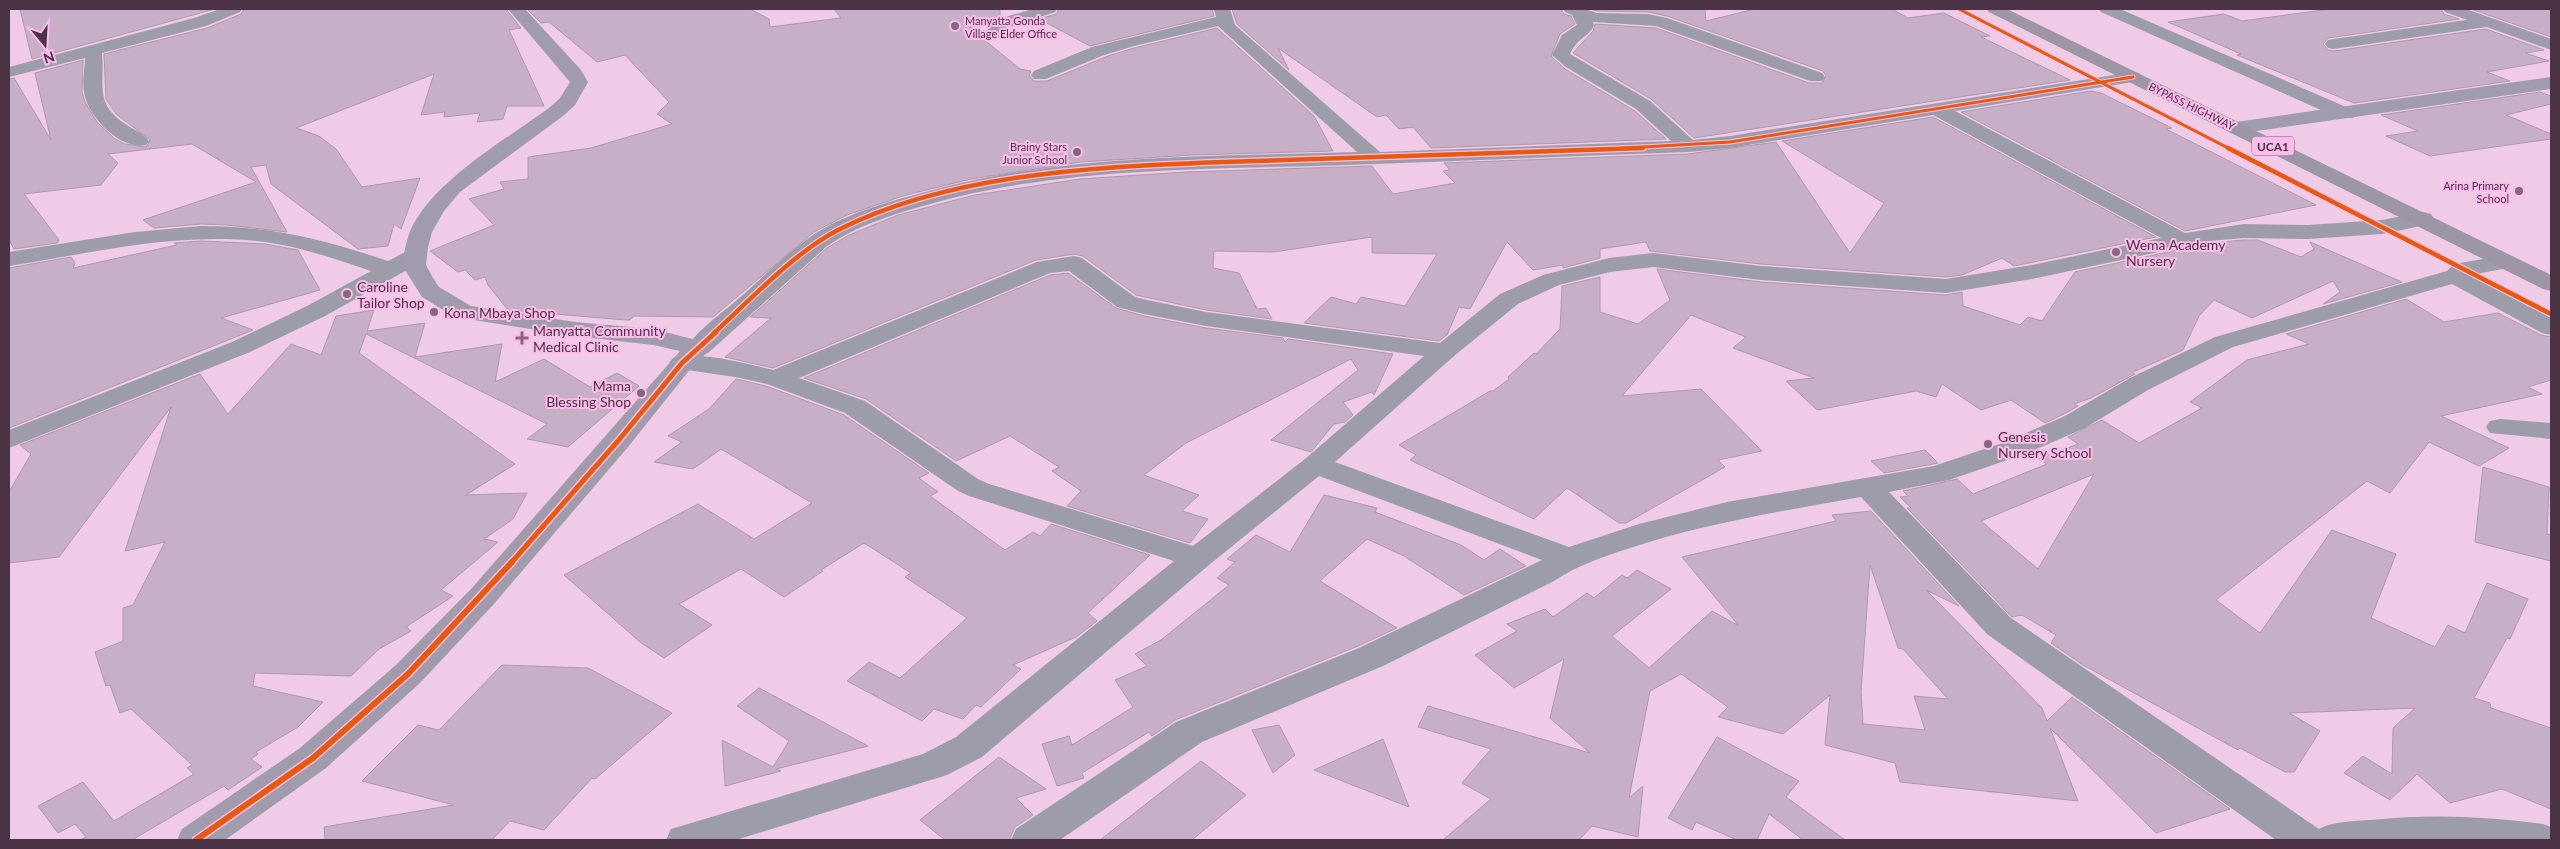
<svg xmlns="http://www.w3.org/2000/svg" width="2560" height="849" viewBox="0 0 2560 849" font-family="Lato,sans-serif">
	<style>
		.building { fill: #c7afc6; stroke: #b098ae; fill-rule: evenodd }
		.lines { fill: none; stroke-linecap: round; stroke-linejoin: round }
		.street { fill: #9d9daa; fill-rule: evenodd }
		.secondary { fill: #a19cac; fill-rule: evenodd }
		.primary { fill: #9d97a5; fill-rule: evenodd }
		.cycleway-far3-casing { stroke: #febcec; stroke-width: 5 }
		.cycleway-far2-casing { stroke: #febcec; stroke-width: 7 }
		.cycleway-far1-casing { stroke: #febcec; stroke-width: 8 }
		.cycleway-casing { stroke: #febcec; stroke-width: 9 }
		.cycleway-far3 { stroke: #e8590c; stroke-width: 3 }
		.cycleway-far2 { stroke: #e8590c; stroke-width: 4.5 }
		.cycleway-far1 { stroke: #e8590c; stroke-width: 5 }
		.cycleway { stroke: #e8590c; stroke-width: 6 }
		.poi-dot { fill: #85687d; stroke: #febcec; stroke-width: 2 }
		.labels { text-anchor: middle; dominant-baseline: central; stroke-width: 4; stroke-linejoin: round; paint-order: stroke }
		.far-poi-label { font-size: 11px; fill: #4c3245; stroke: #febcec; text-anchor: end }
		.far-street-label { font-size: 11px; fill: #4c3245; stroke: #febcec }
		.shield { fill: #febcec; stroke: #815b77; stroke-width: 1 }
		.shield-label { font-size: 12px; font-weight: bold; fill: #4c3245 }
		.poi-label { font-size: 14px; fill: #4c3245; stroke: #febcec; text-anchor: start }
	</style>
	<rect width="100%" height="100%" fill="#efcbe5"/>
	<path class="building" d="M20,9H215L32,59Z
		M244,9H506L521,28L509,30L544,106H507L503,119L477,122L480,113L444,117L445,112L421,115L434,74L296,128L319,136L336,149L362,187L420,178L401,229L394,224L388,246L358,249L271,184L266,165L251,167L287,232L227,225L201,224L154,228L143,220L256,182L192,144L108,154L118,163L101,185L24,194L59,240L57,243L14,249L9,240V79L14,78L51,140L35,73L83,60L82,92L85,102L97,122L115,139L125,144L146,147L150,140L116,114L106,99L104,54L207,28L241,14Z
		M527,9H750L769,19L770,27L841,18L834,9H1000V16L994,19L988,25L970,28L1020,69L1031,71L1029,75L1034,81H1047L1108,56L1134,48L1217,28L1314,116L1333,151L1191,155L1081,162L971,179L906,195L847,215L814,232L713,317L634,316L630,320H625L508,310L488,285L485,277L475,280L465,270L458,272L430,251L494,225L469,199L504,189L500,182L528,179V157L591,148L672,124L657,114L669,102L625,55L597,62L549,22L541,23Z
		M1059,9H1212L1214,16L1090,46L1039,19L1056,14Z
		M1232,9H1561L1564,14L1571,16L1575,24L1560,34L1551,56L1565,69L1635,111L1666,139L1431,148L1413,127L1399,129L1386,115L1377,117L1278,48L1289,70L1237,24Z
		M1590,9H1705L1706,21L1755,9H1892L1908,18L1944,13L1990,36L1981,37L2070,80L1694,138L1651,99L1573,53L1593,31L1595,24L1656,28L1809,83H1822L1826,76L1823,71L1667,16L1648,12L1597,11Z
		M2331,9H2441L2444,14L2459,19L2328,38L2323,44L2328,50L2334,51L2486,29L2544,50L2525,53L2549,61L2487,72L2510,81L2354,103L2237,55L2241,54L2168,22L2224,14L2242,21Z
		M2471,9H2551V37Z
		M2091,91L2101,93L2172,128L2166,129L2316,205L2185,231L1961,112Z
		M2540,92L2551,96V104L2506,115L2551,134V139L2430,156L2386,136L2418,131L2381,115Z
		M1933,117L2156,237L2014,266L2002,258L1962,275L1946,277L1761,264L1650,251L1646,242L1600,249V258L1563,268V265L1533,270L1507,242L1470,309L1459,307L1447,335L1439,341L1304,323L1331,297L1356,304L1361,297L1405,306L1437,254L1372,253V237L1274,252L1214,251L1213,268L1239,273L1257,309L1266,308L1272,319L1206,310L1136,295L1083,256L1074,254L1036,260L773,368L725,357L771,318L750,317L827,248L849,235L898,215L975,195L1080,179L1186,172L1372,166L1393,194L1455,183L1443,171L1450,170L1444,163L1688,154L1776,142L1850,253L1884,203L1782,141Z
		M2244,240H2258L2301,257L2314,249L2310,242L2402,282L2323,304L2340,292L2333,281L2252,318L2214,300L2199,316L2183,350L2133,372L2135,374L2091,398L2074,404L2078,406L2064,414L2045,423L2011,400L1981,410L1942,384L1936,397L1916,391L1817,410L1786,381L1814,378L1733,348L1746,337L1691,315L1622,396L1701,389L1762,451L1718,460L1725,467L1626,523H1619L1567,488L1534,519L1410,460L1416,455L1399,445L1490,391H1493L1509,379L1508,377L1534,353L1536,354L1560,329L1562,286L1600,277V312L1638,324L1670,300L1657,269L1761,282L1946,295L1962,292L1963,306L2020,325L2028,317L2042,321L2075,272L2210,243Z
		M201,241L265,244L298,250L320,290L221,318L253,330L9,428V268L71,257L75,263L73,268L177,245L174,243Z
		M1068,273L1116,308L1144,316L1206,328L1283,338L1285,342L1288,339L1393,354L1374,395L1372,392L1343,402L1353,415L1345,422L1334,424L1311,452L1271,440L1358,370L1351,359L1186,443L1144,475L1199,495L1182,511L1208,519L1190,543L1067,506L1081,491L1052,471L1059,467L1010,436L956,461L866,399L804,378L1050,275Z
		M2406,299L2444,322L2498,313L2541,335L2551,337V380L2528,387L2542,394L2441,416L2509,448L2479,466L2429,442L2390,493L2367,481L2216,600L2260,633L2332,530L2396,554L2371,618L2435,647L2448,625L2465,633L2487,583L2528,599L2510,639L2507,638L2474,698L2490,703L2491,708L2551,728V809L2502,789L2450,803L2417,774L2390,800L2344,773L2363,756L2392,774L2393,728L2415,708L2289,713L2320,731L2294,772H2285L2240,748L2238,750L2083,665L2051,643L2056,635L2022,615L2012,617L1907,508H1911L1900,497L1908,496L1903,491L1957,479L1973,494L2047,464L2039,459L2078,444L2068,437L2102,420L2139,443L2202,408L2190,402L2247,360L2309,344L2286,334ZM2094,474L2038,569L1981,521Z
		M374,310L367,331L425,323L415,357L502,344L495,382L544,359L590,387L617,373L639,386L568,447L527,439L547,424L366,334L359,353L515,464L466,495L527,493L513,519L484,539L498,542L441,590L453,596L406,627L411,631L379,649L351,676L255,673L253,686L323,702L298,727L256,752L258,754L251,759L262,767L228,790L224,786L132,840H80L86,837L75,824L58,833L38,806L83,782L114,821L194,774L187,768L192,765L131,709L120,713L110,685L106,686L95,652L123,641V608L133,605L165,542L125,551L171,407L59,557L9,563V492L31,454L20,445L200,374L228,414L291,344L321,355L336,316Z
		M736,379L766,386L844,415L929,473L919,478L938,492L930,496L1005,550L1033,532L1040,536L1051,524L1150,555L1088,613L1097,621L1076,637L1013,665L1021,669L981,707L976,705L963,719L934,709L922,721L847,681L869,662L900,678L967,618L905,577L911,573L864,543L821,570L823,571L784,597L741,569L679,604L712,625L664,658L640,642L564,575L698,504L754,539L812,503L721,449L693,469L654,462L682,442L668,436L709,409Z
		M1925,450L1938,463L1884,473L1871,461Z
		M2483,467L2549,487L2547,534L2551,535V561L2475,542Z
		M1324,495L1377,508L1375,512L1461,545L1484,560L1500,549L1526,566L1464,595L1404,556L1367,539L1320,581L1397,628L1358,646L1175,720L1152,736L1149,732L1082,773L1084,778L1057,786L1042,744L1069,736L1072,745L1133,707L1115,680L1147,666L1135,654L1161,640L1229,585L1217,578L1235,562L1227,559L1256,535L1290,552Z
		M1871,511L1959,606L1926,590L2042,708L2047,721L2072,697L2230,809L2156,833L2050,728L2078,801L1900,782L1895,763L1825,745L1830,695L1783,734L1718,717L1728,707L1681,674L1650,691L1629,798L1643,786L1638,837L1592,826L1579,840H1443L1491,799L1462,783L1491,749L1418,727L1428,706L1590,753L1550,718L1564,659L1514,688L1475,655L1517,631L1507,624L1545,609L1553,617L1587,593L1594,598L1622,575L1627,578L1637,570L1671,589L1612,636L1649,668L1712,611L1739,626L1682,557L1836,521L1832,515ZM1870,565L1898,648L1903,649L1948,699L1914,696L1925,730L1863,724L1861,692Z
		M502,665L588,668L672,713L595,779L592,778L544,830L510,821L492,840H325L324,827L454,805L362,781L418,725L439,730Z
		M759,688L868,746L776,769L781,771L725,786L722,740L773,767L789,741L737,706Z
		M1279,725L1295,755L1273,773L1252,730Z
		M1717,737L1799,781L1786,797L1845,840H1803L1769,814L1757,840H1737L1696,822L1692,830L1668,818Z
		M1383,739L1409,807L1314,770Z
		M999,757L1046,789L1016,798L1033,815L1015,827L1009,840H945L920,820Z
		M1201,761L1246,795L1192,840H1100Z"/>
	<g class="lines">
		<path class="street" d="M220,9H242L240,12L206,26L102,53C105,83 94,103 124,123C132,129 143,133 149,141L146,145C121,151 87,116 84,92C82,81 85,69 85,58L9,77V67L194,18Z
			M1033,9H1057L1055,12L1007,28L998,39H986L983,35L995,20Z
			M1214,9H1230L1235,25L1380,152L1671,141L1636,109L1566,67L1552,55L1562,35L1577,25L1572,15L1565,12L1563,9H1585L1597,13L1648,14L1667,18L1822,73L1825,77L1822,81H1810L1656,26L1593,22L1594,26C1586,39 1578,37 1570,54L1650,101L1693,140L1730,136L2133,72L2139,73L2142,77L2139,81L1955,111L2185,233L2244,224L2308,225L2382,220L2423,212L2431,214L2434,219L2431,224L2382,234L2308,239L2244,238L2210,241L2032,279L1946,293L1761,280L1653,267L1610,272L1559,285L1518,304L1454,356L1335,462L1569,547L1639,524L1727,502L1934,466L2005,442L2065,416L2130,378L2215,337L2447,271L2454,264L2506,255L2514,257L2518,262L2514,267L2470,275L2551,318V335L2542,333L2452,284L2233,347L2148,390L2085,428L2025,454L1949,480L1889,492L2011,618L2319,829C2334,821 2354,821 2371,820C2429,814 2486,816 2543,824L2551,827V840H2276L1987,634L1861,497C1783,511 1705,523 1630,548C1600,558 1581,564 1554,581L1383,666L1202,742L1060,840H1011L1016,829L1176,722L1359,648L1542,560L1319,476L1209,565L982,757L947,775L736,840H666L671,829L923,754L956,737L1174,561L969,496L958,491L845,413L767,384L735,377L673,368L669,363L673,358C701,351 745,363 773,370L1037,262L1074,256L1082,258L1135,297L1147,300L1206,312L1440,343L1500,294L1543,275L1609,258L1653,253L1761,266L1946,279L2032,265L2161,238L1933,115L1730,148L1688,152C1574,156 1460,161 1346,165C1205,170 1059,166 923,206C890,215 854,227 826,247L708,353L699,356L690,353L686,348C700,327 725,311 744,294C769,271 796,244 826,227C854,212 887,202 918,194C1060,153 1211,157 1357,152L1218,26L1134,46L1104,55L1046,79H1034L1031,75L1034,71L1092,47L1216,17ZM1069,271L1117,307L1144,314L1206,326L1424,356L1305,459L1193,546L989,484L978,479L865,401L799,378L1050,273Z
			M2099,9H2120L2353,110L2356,114L2353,118H2339L2101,12Z
			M2487,17L2495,22L2493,26L2334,49L2328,48L2325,44L2328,40L2334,39Z
			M201,226C271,226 323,239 388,261L407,251L415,249L423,251L426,256L423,261L325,316L250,352L9,448V430L232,342L307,306L371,271C336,259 301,247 265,242C179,231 93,253 9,266V252L135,232Z
			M2500,419L2551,423V439L2490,433L2486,427L2490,421Z"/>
		<path class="secondary" d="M508,9H525L581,70L588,82L575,105L563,116L460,192L444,211L432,232L428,247L426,265L433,278L439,287L471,306L575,322L653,329L708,343L712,348L691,368L628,447L493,605L420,683L326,768L225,840H177L182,829L300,748L396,665L471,589L680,351L653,345L575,336L455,317L422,297L402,265C404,254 406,242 410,231C434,180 504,141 549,108L560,98L570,82Z
			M2443,9H2466L2551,39V50L2445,12Z
			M2551,77V89L2236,134L2229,132L2226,128L2229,124L2236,122Z"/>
		<path class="primary" d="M1987,9H2007L2551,275V291L2543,289L1989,12Z"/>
		<defs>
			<path id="cycleway-far3" d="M1959,9L2230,149
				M1608,149L1730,142L2133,77"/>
			<path id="cycleway-far2" d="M2228,148L2551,314
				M714,333C750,300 795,252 838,230C966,165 1144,165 1285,160C1404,156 1523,152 1643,148"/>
			<path id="cycleway-far1" d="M511,563L618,441L682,363L716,332"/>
			<path id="cycleway" d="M196,840L313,758L408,674L512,562"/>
		</defs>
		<use href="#cycleway-far3" class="cycleway-far3-casing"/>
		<use href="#cycleway-far2" class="cycleway-far2-casing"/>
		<use href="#cycleway-far1" class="cycleway-far1-casing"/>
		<use href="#cycleway" class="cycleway-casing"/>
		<use href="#cycleway-far3" class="cycleway-far3"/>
		<use href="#cycleway-far2" class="cycleway-far2"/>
		<use href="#cycleway-far1" class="cycleway-far1"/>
		<use href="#cycleway" class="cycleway"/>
	</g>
	<g class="poi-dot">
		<circle cx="955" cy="26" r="5"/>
		<circle cx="1077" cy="152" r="5"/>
		<circle cx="2519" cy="191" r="5"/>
		<circle cx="2116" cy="252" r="5"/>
		<circle cx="347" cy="294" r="5"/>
		<circle cx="434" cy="312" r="5"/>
		<path d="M519.5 330.5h5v5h5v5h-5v5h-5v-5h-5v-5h5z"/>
		<circle cx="641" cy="393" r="5"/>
		<circle cx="1988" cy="444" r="5"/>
	</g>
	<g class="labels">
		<g class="far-poi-label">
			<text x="965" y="20" text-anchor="start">Manyatta Gonda<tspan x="965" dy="13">Village Elder Office</tspan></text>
			<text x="1067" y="146">Brainy Stars<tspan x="1067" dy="13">Junior School</tspan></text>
			<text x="2509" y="185">Arina Primary<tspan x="2509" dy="13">School</tspan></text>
		</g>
		<g class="far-street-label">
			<text transform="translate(2192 106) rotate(26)">BYPASS HIGHWAY</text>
		</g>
		<rect class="shield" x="2252" y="136.5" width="42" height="19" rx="4"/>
		<g class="shield-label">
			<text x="2273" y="146">UCA1</text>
		</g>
		<g class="poi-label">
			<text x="2126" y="244">Wema Academy<tspan x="2126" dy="16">Nursery</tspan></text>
			<text x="357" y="286">Caroline<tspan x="357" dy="16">Tailor Shop</tspan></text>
			<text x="444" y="312">Kona Mbaya Shop</text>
			<text x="533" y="330">Manyatta Community<tspan x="533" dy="16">Medical Clinic</tspan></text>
			<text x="631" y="385" text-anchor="end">Mama<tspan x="631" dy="16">Blessing Shop</tspan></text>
			<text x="1998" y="436">Genesis<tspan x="1998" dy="16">Nursery School</tspan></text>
		</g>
	</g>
	<rect width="2560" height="849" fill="none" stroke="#4c3245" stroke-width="20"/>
	<g transform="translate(45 45) rotate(162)" stroke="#febcec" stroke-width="4" paint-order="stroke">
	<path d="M0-4L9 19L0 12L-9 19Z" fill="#4c3245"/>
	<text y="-8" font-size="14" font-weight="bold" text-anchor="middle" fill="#4c3245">N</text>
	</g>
</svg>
